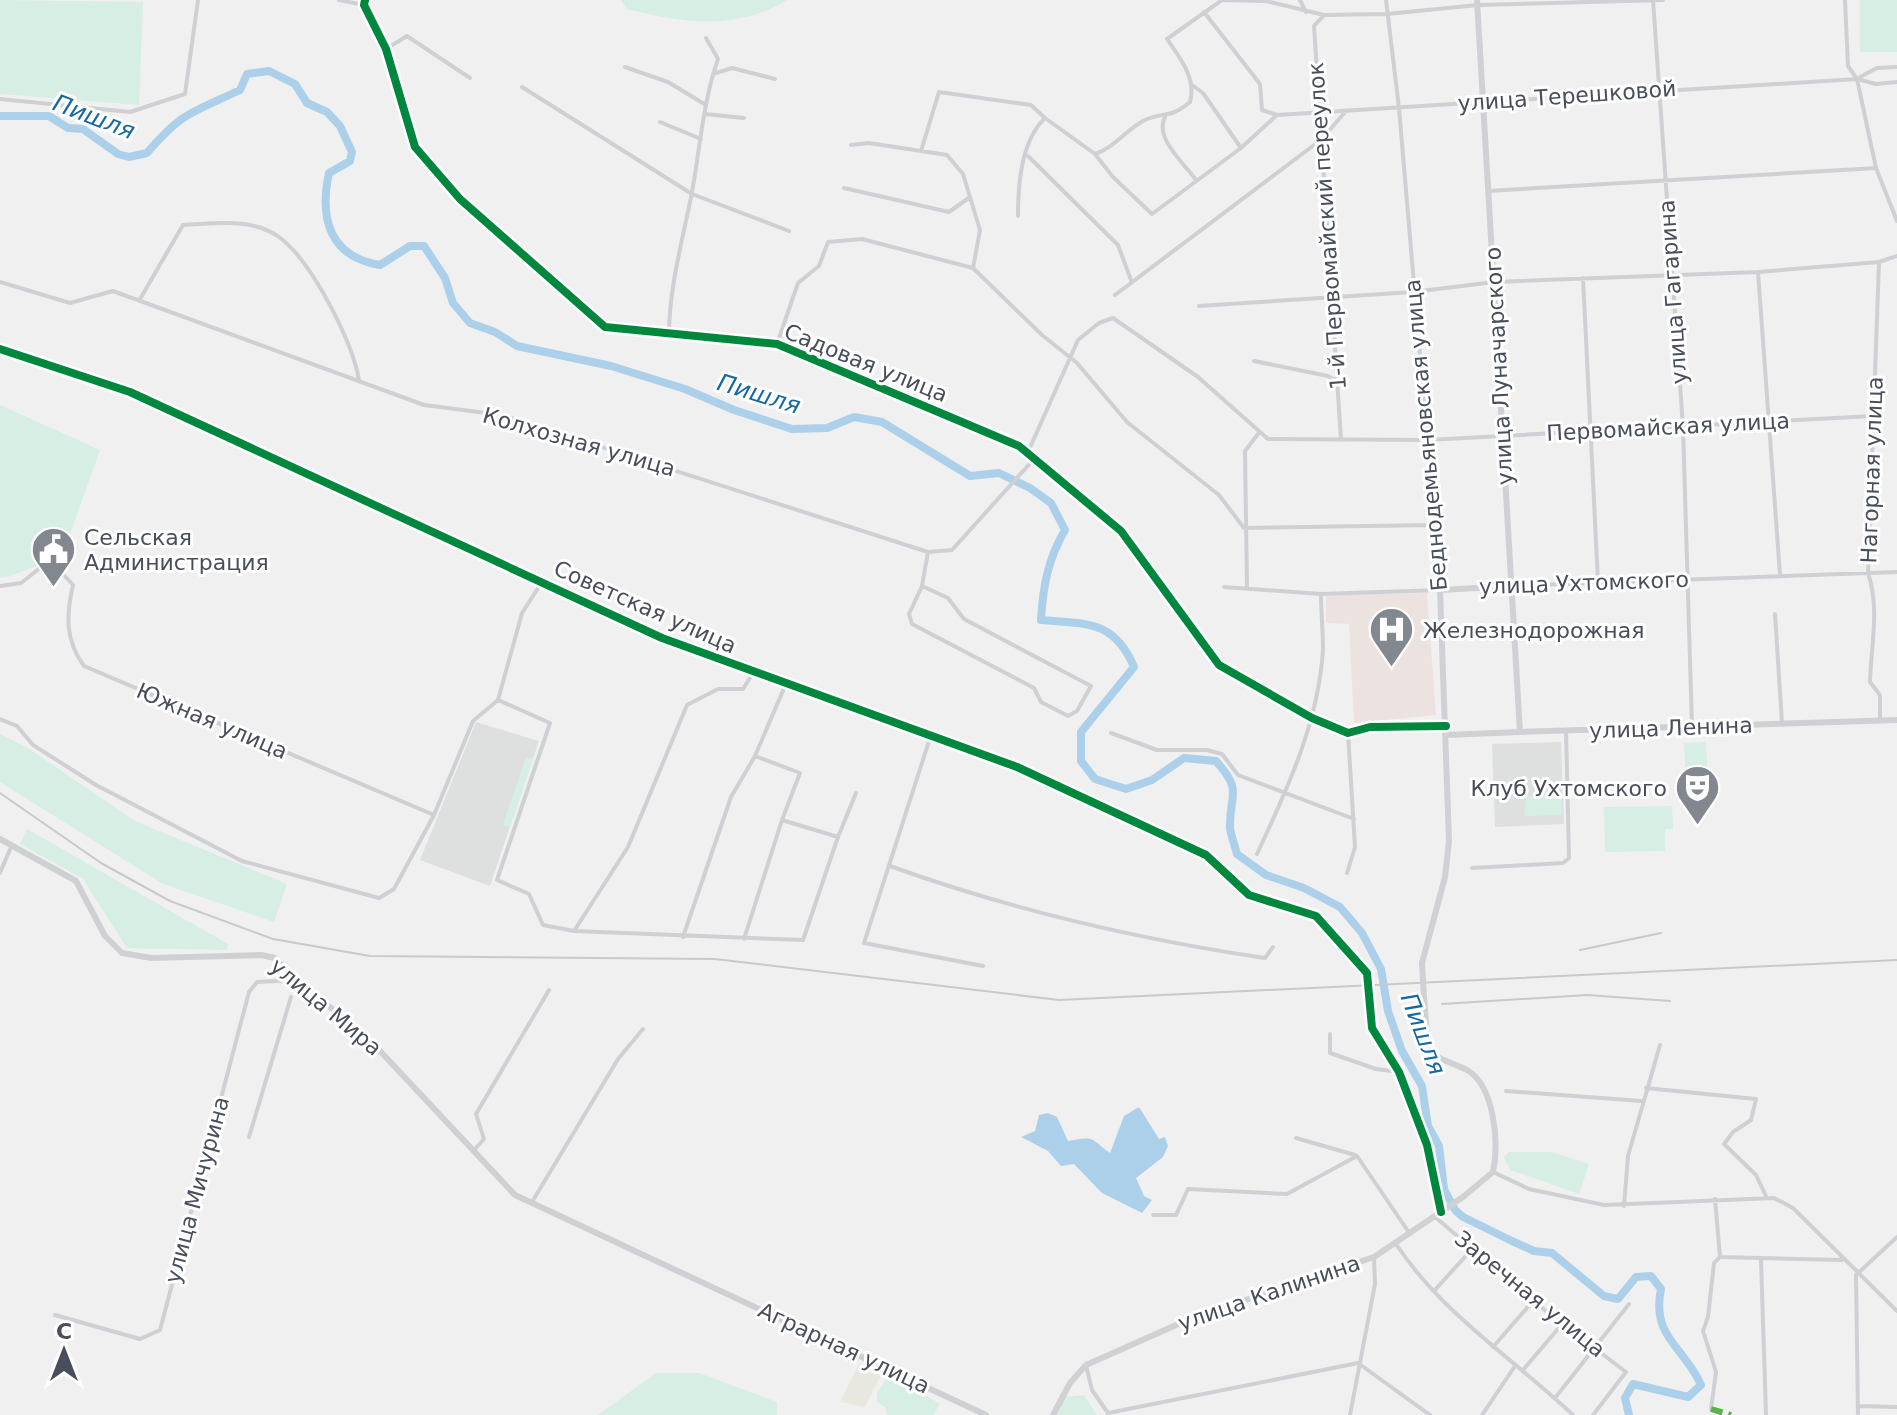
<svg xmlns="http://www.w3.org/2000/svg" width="1897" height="1415" viewBox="0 0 1897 1415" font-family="'DejaVu Sans',sans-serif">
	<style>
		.commercial { fill: #e8e8e0 }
		.education { fill: #dedfdf }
		.medical { fill: #ece3e0 }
		.green { fill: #d6eee4 }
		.water { fill: #acd0ea }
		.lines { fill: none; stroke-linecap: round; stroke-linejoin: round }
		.river { stroke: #acd0ea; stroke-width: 8 }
		.minor { stroke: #ced0d3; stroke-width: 4 }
		.tertiary { stroke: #ced0d3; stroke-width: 6 }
		.secondary { stroke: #cfd1d4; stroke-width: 6 }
		.rail { stroke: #c7c9cb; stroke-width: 2 }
		.secondary-bridge { stroke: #cfd1d4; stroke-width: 6 }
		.quiet { stroke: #57b448; stroke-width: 6; stroke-dasharray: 12 6; stroke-linecap: butt }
		.cycleway-casing { stroke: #fff; stroke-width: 13 }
		.cycleway { stroke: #00873e; stroke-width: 8 }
		.labels { text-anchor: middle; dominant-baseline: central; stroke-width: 6; stroke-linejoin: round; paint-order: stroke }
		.street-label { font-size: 22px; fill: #484e5b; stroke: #fff }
		.poi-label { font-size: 22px; fill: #484e5b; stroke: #fff; text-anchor: start }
		.water-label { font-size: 24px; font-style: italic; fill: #1468a3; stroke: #fff }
	</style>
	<rect width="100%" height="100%" fill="#f0f0f0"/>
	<path class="commercial" d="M859,1364L881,1375L865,1407L840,1402Z"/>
	<path class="education" d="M476,722L539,741L490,886L420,860Z
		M1561,742L1564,824L1495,827L1492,744Z"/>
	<path class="medical" d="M1427,593L1436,715L1354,723L1349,624L1326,623V595Z"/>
	<path class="green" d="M0,0L143,2L139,105L0,94Z
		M621,0H787C737,31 682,23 627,9Z
		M1860,0H1897V52H1860Z
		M0,405L100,450L58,568C27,562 28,574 0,578Z
		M0,734L28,748L135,821L287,884L274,922L163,884L0,782Z
		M1706,742L1708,785L1686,786L1684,743Z
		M526,757L533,759L510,827L503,824Z
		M1561,795L1562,815L1524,816L1526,796Z
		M1672,806L1673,829H1665V851L1605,852L1604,807Z
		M27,829L228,944L227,950L127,948L83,879L20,844Z
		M1509,1152H1551L1589,1164L1579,1194L1510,1170L1504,1157Z
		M656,1373H699L777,1402V1415H598Z
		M890,1373L940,1404L933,1415H887L886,1408L877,1402V1393Z
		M1084,1395L1097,1415H1056L1064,1397Z"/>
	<path class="water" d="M1139,1107L1159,1139L1165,1137L1168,1146L1163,1157L1136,1178L1144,1196L1152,1200L1142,1213L1102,1193L1074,1164L1061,1166L1048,1151L1021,1137L1035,1131L1039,1115L1048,1113L1057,1117L1068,1141C1096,1136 1089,1138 1110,1153L1124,1116Z"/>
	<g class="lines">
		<path class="river" d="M0,116H49L68,128L83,129L118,154L129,157L147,153C183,111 192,113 240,90L247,74L269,71L295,84L307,103L327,112L340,126L352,152L350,161L329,173C319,219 330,257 380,265L410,246H424L445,278L453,303L470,323L495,332L517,346L611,366L685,389L734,410L792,429L827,428L854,417L882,422L970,476L999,473L1030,488L1051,503L1065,530C1048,559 1043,586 1041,620C1087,624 1114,620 1134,667L1081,732V761L1095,779L1126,789L1152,780L1184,758L1216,761C1244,792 1229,794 1230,828C1231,836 1235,846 1237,854L1266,875L1304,888L1340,907L1362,933L1381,969L1388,1011L1402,1051L1422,1086L1428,1126L1439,1146L1444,1189L1455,1210L1463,1217L1512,1241L1534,1251L1552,1253L1604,1296L1618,1299L1636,1277L1651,1276L1661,1289C1651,1338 1685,1347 1701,1385L1688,1397L1633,1384L1625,1398L1629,1415"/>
		<path class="minor" d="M339,0L364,5
			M1300,0L1306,12
			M1653,0L1683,427L1692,727
			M1845,0L1848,66L1857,79L1876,168L1897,221
			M364,5L386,49L415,147L460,199L605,327L777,344L1019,446L1121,531L1219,665L1312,718L1348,733L1370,727L1446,726
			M1204,12L1260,84L1262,110L1277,115L1857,79L1876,84L1897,82
			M1324,15L1314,26L1341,440
			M386,49L407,36L470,78
			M625,67L668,82L706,105
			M713,74L732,68L775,79
			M1860,77L1877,68L1897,67
			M1192,85L1203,93L1241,148L1277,115
			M522,87L692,194L789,231
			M0,99L130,112L185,94L198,0
			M705,114L744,118
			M1165,117C1154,138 1184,163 1196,180
			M1045,118L1095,154L1113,177L1152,214L1241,148
			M660,122L701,139
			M851,145L869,143L947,155L963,174L980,230L973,268
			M921,151L939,92L1031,105L1045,118C1021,141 1018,184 1018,216
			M1095,154C1115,147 1125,131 1143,121C1162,111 1169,120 1190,102C1197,78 1179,57 1167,39L1222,0L1266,1L1324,15L1387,14L1478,5L1663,0
			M1028,156L1118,245L1131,280
			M844,188L949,212L970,197
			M1488,191L1876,168
			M1879,262L1868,573C1880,608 1871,645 1870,682L1880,695V721
			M1758,272L1780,575
			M1583,278L1598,582
			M0,282L70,303L113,291L424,405L502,415L928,552L952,550L1034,459
			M1115,295L1322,139L1346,111
			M140,299L183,225C214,224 252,217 279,237C312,261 352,341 359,380
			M1199,306L1413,292L1494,282L1758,272L1879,262L1897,256
			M669,331C670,283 683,239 692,192C700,148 703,102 718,59L706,38
			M777,344L798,283L819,266L828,242L862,239L973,268L1042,335L1077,363L1127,422L1219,495L1244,528L1433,525
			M0,349L130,392L662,638L1017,767L1206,855L1249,895L1316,916L1367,973L1372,1028L1399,1072L1427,1145L1441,1212
			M1254,361L1328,376L1338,382
			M1028,452L1078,340L1099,323L1113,318L1198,377L1268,439L1427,440L1873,416
			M542,582L522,613L498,700L550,723L497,880L529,894L543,925L574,931L803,940L838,837L782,820L800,773L755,756
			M0,586L21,583L40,568L63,574L73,585C66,616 65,640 84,666L434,815
			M922,586L909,614L912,624L1034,688L1041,702L1068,716L1077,711L1091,686L964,619L948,598L922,586L928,552
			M1513,586L1897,572
			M1224,587L1321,594L1440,590L1399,108L1386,0
			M1247,587L1245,451L1258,434
			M1775,614L1782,723
			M0,719L17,726L33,745L96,785L242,861L379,898L394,889L434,815L473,721L498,700
			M1111,733L1157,750H1207L1222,754L1238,775L1354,819
			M930,738L864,943L983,966
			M838,837L856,793
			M1257,854C1287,790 1319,721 1323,649C1323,631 1321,612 1321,594
			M890,866C1012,910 1137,939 1265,958L1273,947
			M1472,868L1563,863L1569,858L1566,731
			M0,873L11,847
			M1347,873L1355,847L1348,733
			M574,931L628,847L687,705L718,689H743L753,673
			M683,937L731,797L755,756L785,686
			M744,939L782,820
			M1330,1034V1053L1376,1069L1399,1072
			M1646,1088L1756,1099L1751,1120L1733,1132L1724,1144L1756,1175L1766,1196
			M1506,1091L1641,1101
			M249,1137L291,997
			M1296,1138L1355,1155
			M474,1150L484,1139L476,1114L549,990
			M1493,1172L1529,1189L1604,1205L1774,1198L1793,1208L1897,1311
			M532,1202L618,1059L643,1029
			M1624,1206L1628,1156L1660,1045
			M1153,1215H1176L1188,1189L1287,1194L1357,1156L1410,1234
			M1434,1216L1533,1301L1626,1372L1593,1415
			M1396,1244C1442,1314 1514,1359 1573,1415
			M1721,1257L1842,1260
			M1761,1260L1766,1415
			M1856,1275L1858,1415
			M1856,1275L1897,1237
			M1434,1291L1473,1248
			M55,1315L140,1339L160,1330L249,992L257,982L296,980
			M1493,1347L1533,1301
			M1086,1365L1092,1390L1108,1413L1358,1363L1430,1415
			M1523,1370L1563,1323
			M1555,1398L1629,1304
			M1858,1406L1897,1407
			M1711,1409L1716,1372L1703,1331L1708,1317L1714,1263L1720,1257L1715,1199
			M1350,1415L1375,1284L1374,1257
			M1482,1415L1515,1366"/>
		<path class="tertiary" d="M1520,732L1897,720
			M0,839L76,881L105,936L122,953L151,958L261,955L275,958L296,980L365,1035L515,1195L986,1415"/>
		<path class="secondary" d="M1446,735L1520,732L1477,0
			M1422,963L1445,877L1449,841L1440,590L1513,586
			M1053,1415L1070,1383L1086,1365L1192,1318L1374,1257L1463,1197L1493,1172C1499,1144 1495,1086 1467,1070C1454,1063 1439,1061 1428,1049L1424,997"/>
		<path class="rail" d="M0,793L101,863L170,901L273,939L370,956L715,959L1059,1000L1897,960
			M1580,950L1661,933
			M1442,1004L1587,995L1670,1001"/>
		<path class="secondary-bridge" d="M1422,963L1424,997"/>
		<path class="quiet" d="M1711,1409L1731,1415"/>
		<defs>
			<path id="cycleway" d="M365,0L364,5L386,49L415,147L460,199L605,327L777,344L1019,446L1121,531L1219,665L1312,718L1348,733L1370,727L1446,726
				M0,349L130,392L662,638L1017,767L1206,855L1249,895L1316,916L1367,973L1372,1028L1399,1072L1427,1145L1441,1212"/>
		</defs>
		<use href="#cycleway" class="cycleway-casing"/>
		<use href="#cycleway" class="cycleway"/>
	</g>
	<defs>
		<symbol id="civic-pin" viewBox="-11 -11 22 30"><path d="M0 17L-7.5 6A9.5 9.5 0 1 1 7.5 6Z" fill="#83878f" stroke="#fff"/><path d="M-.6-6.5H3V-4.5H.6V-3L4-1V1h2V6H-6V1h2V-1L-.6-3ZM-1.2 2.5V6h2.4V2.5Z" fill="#fff"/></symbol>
		<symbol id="hospital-pin" viewBox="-11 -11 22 30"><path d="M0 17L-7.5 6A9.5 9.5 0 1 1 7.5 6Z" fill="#83878f" stroke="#fff"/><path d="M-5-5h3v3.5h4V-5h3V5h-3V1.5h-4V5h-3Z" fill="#fff"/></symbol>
		<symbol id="theatre-pin" viewBox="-11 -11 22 30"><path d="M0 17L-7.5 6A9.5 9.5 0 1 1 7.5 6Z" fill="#83878f" stroke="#fff"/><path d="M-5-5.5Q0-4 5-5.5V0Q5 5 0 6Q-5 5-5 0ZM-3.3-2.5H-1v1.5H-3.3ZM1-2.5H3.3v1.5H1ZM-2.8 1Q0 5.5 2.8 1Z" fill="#fff"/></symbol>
	</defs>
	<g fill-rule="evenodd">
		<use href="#civic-pin" x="28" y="524" width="51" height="69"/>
		<use href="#hospital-pin" x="1366" y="604" width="51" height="69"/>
		<use href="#theatre-pin" x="1672" y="762" width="51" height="69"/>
	</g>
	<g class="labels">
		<g class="street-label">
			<text transform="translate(1567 96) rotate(-4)">улица Терешковой</text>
			<text transform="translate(1327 226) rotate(-94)">1-й Первомайский переулок</text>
			<text transform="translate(1673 292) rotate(-94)">улица Гагарина</text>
			<text transform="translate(866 363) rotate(22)">Садовая улица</text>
			<text transform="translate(1499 366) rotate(-93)">улица Луначарского</text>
			<text transform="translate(1668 427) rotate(-3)">Первомайская улица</text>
			<text transform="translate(1426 435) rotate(-95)">Беднодемьяновская улица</text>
			<text transform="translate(579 442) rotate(16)">Колхозная улица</text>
			<text transform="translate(1872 470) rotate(-88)">Нагорная улица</text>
			<text transform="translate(1584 583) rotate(-2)">улица Ухтомского</text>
			<text transform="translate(645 607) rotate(24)">Советская улица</text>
			<text transform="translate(212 721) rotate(23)">Южная улица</text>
			<text transform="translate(1671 728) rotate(-2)">улица Ленина</text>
			<text transform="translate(326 1007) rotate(40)">улица Мира</text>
			<text transform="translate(197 1190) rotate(-75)">улица Мичурина</text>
			<text transform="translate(1269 1293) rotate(-19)">улица Калинина</text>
			<text transform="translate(1530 1294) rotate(39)">Заречная улица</text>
			<text transform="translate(844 1348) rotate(25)">Аграрная улица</text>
		</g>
		<g class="poi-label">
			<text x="84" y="537">Сельская<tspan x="84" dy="25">Администрация</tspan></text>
			<text x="1423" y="630">Железнодорожная</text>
			<text x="1667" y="788" text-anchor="end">Клуб Ухтомского</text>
		</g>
		<g class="water-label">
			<text transform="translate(94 117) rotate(21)">Пишля</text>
			<text transform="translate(759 394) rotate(17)">Пишля</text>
			<text transform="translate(1423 1034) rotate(69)">Пишля</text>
		</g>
	</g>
	<g transform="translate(64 1351)" stroke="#ffffff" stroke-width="6" paint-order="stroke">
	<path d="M0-6L14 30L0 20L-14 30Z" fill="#484e5b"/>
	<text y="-12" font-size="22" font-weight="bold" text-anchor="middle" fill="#484e5b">С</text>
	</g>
</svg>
